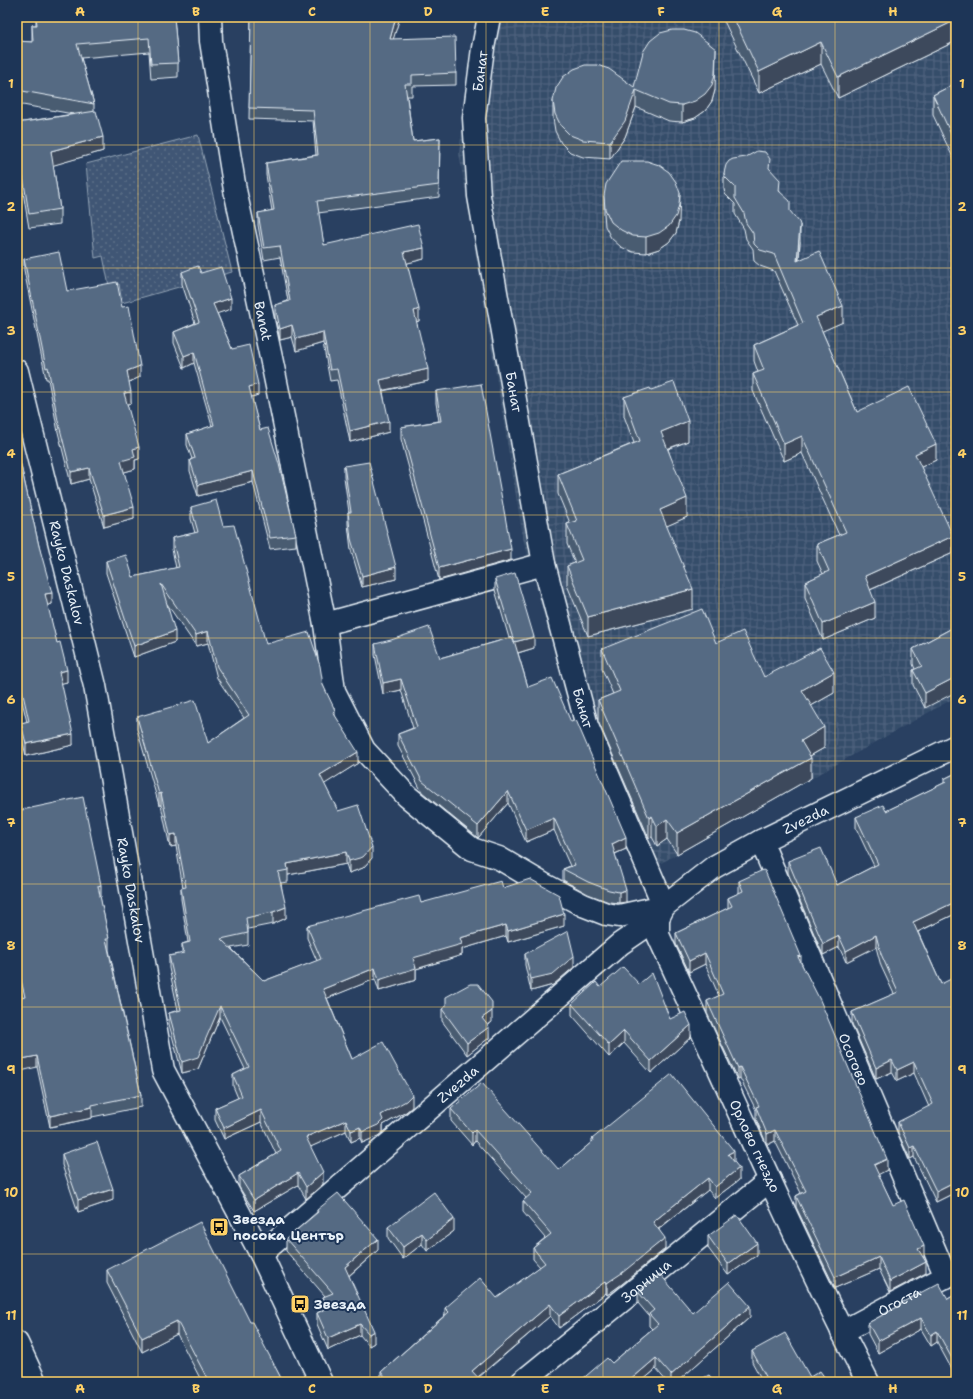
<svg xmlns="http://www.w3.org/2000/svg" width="973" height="1399" viewBox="0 0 973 1399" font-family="'Shantell Sans',sans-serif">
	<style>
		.industrial { fill: url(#industrial-grid) }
		.grass { fill: url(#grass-dots); stroke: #94a4b6 }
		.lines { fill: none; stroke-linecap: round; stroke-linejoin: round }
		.minor-casing { stroke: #e8f1f8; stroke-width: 25 }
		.major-casing { stroke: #e8f1f8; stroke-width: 25 }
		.minor { stroke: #1d3557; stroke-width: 22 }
		.major { stroke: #1d3557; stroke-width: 22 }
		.wall { fill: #495b71; stroke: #e8f1f8 }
		.shaded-wall { fill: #3c4a5c; stroke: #e8f1f8 }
		.building { fill: #556a83; stroke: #e8f1f8 }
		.grid { fill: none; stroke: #ffd166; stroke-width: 1; stroke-opacity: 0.55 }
		.labels { text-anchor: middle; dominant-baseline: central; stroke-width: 4; stroke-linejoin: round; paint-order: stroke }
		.street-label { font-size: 14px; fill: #e8f1f8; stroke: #1d3557 }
		.poi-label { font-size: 14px; font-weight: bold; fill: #e8f1f8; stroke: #1d3557; text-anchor: start }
		.neatline { fill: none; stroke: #ffd166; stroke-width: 1.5 }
		.grid-label { font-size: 13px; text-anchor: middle; font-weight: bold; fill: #ffd166 }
	</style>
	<defs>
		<pattern id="industrial-grid" width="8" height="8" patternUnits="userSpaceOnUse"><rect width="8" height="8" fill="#364d6b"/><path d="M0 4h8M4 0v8" fill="none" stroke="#536781"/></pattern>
		<pattern id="grass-dots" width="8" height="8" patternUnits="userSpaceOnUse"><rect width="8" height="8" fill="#415774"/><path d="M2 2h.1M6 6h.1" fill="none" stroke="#5c7089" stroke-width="1.8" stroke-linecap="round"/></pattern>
	</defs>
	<rect width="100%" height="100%" fill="#294061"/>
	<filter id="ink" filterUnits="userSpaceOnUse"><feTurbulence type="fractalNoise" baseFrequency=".025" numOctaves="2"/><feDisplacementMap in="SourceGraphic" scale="8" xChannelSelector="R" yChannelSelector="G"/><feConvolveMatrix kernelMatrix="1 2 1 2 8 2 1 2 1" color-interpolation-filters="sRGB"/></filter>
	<g filter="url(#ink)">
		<path class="industrial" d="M477,17H956V697L677,854L644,873L575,730L523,538L459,153Z"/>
		<path class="grass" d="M198,135L232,272L122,303L119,284L109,286L103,256L95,258L86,164Z"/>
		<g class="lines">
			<defs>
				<g id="minor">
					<path id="s1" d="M210,17L211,41L235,190L273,367L325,624L334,691L364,750L407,796L472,849L499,858L543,884L583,905L606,914L619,916L664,906L587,726L544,564L479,196L474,118L483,48L489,17"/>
					<path id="s2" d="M17,371L95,686L163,1070L261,1254L321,1382"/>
					<path d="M325,624L544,564"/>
					<path id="s3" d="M761,841L946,1277"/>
					<path id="s4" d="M261,1254L620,944L658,918"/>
					<path id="s5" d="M842,1332L956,1271"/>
					<path id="s6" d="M522,1382L770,1180"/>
					<path id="s7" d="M868,1382C792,1236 727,1084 658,935V918L664,906L714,867L761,841L956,746"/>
				</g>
				<path id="major" d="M17,1343L35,1382"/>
			</defs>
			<use href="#minor" class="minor-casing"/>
			<use href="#major" class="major-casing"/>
			<use href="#minor" class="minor"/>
			<use href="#major" class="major"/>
		</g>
		<path class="wall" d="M36,17H174L178,63V77L151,79L149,52L81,58L94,104V111L103,151L53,165L60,209V224L29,228L23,192L17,193V123L73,114L17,104V41L32,42V25H36Z
			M251,17H400L393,39L456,73V85L412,86V96H407L413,141L440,138L439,197L318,213L324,245L424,259L407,263L419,321L416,322L428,381L383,391L389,432L350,442L337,380L330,381L323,343L296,351L292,337L280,340L275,317V305L288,301L280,257L264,260L258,225V213L272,211L266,175V163L316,155L313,121L249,119Z
			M722,17H950L952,43L838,98L821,64L759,93Z
			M956,83V164L933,115V95Z
			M634,87L715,90L712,101L705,111L695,118L682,122L669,121L636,107L625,137L610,159L583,157L570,152L561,143L555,131L553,118V101Z
			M770,169L780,192L790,212L800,242L799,260L843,322L822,331L857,412L936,460L921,467L953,553L870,590L875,618L823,640L805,598V582L823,574L817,561V544L839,535L802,453L784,461L753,391V374L758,372L754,361V345L798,325L774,271L760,266L754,261L753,249L746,239L744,229L735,214V204L725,194L724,189V173Z
			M604,196L679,221L676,233L669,242L659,249L646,253L633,252L621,247L611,238L605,226L604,213Z
			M24,259L67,291L122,307L140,377L129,382L131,403L127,404L139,459L135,460V469L124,472L134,519L104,527L89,479L71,484L58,432L48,379H46L24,270Z
			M182,272L201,273L231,309L217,313L232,349L258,395L251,397L260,430L296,535V546L270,549L253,482L198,496L190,471V460L192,459L187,445V434L212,426L194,363L184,368L174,343V332L195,323L182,284Z
			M651,390L688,441L668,449L687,517L666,526L693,609L588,636L567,585V566L575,563L567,544V524L570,523L558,494V474L634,443L624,416V397Z
			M436,391L511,560L439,580L401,439V427L439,421L436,403Z
			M17,448L52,604L47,605L67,682L61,683L73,745L26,756L21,734V723L27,722L19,689Z
			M344,466L396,579L362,587L351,550L348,524V512H349L344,477Z
			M191,507L223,526L266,644L323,685L335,716L358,763L324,784L338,811L372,858L363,868L349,873L346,864L288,875V882L281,883L286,918L273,924L248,929V945L231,948L264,981L317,961L307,938V926L421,903L503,888L564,926L508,942L506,936L462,949V955L416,969V980L379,991L375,979L327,998L352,1059L412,1107L406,1112L383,1125V1132L378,1136L362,1143L360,1138L351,1142L346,1131L310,1147L323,1184L306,1199L298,1185L254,1211L239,1187V1176L276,1154L261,1122L224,1139L215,1120V1108L238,1098L233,1086V1075L245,1069L220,1017L198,1069L182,1073L169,1024V1013L178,1010L169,968V956L182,954V944L188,942L181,899V888H183L176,846L170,847L161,805H159L137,729V717L208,743L244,718L217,678L208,643L196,646L167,604L175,642L134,657L106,573V561L133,577L176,568L172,549V538L195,533L191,519Z
			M495,579L534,648L518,653L528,687L626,849L615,854L626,902L619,903L609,902L588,894L563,880V869L570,866L554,830L526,842L508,803L478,838L422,792L398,746V734L413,728L401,690L383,694L375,655V644L440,658L509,638L495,590Z
			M956,626L925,708L913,685V670L915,669L913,664V649Z
			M716,643L764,677L834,693L811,706L824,748L810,756L811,778L677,854L667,839L657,846L652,837L649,838L598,721V700L613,694L602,669V649Z
			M956,773V916L955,914L918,932L941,984L956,989V1192L936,1202L914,1157L910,1159L898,1133V1122L929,1107L914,1073L897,1081L892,1072L876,1079L852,1024V1012L894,994L881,966L876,947L846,962L839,947L823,955L788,873V861L837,885L874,866L856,828V817L886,811L944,783V779Z
			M17,811L101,885V897H100L109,939V950L141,1095V1107L92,1117V1118L50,1127L17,974Z
			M739,881L801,962L887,1170L878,1174L893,1205L924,1257L923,1258L926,1273L890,1292L879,1269L835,1288L796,1207V1196L801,1193L775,1141L767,1145L756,1119V1110L740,1078L738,1079L707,1013V1001L719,996L705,964L689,972L676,944V933L728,908V898L739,893Z
			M525,954L574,967L553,985L531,991L525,965Z
			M600,987L670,1019L691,1037L651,1073L624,1043L609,1057L572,1015V1004Z
			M442,1009L492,1022L488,1025L489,1038L467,1055L442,1021Z
			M451,1109L559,1170L592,1142V1139L734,1161L739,1180L715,1198L708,1190L659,1229L665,1249L622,1284L607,1295L606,1293L559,1328L550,1316L478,1378L482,1382H381V1372L445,1315V1308L497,1298L540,1267L533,1259V1248L545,1238L523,1212V1201L526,1198L475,1141L472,1145L451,1121Z
			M62,1154L113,1200L78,1212L62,1165Z
			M317,1210L378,1250L349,1276L374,1343L369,1346L360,1335L328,1350L317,1324V1313L324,1309L323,1297L325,1296L286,1251V1239L317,1212Z
			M388,1227L454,1231L427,1251L422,1244L403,1259L388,1238Z
			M708,1236L757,1255L728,1275L708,1248Z
			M107,1270L250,1322L282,1380L286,1382H202L177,1334L142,1352L107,1283Z
			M638,1292L693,1313L750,1317L677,1382H667L656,1369L641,1382H579L612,1363L652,1329L649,1326V1316L638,1303Z
			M956,1294V1377L937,1342L931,1346L921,1329L878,1353L868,1334V1323L901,1305V1303L948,1299Z
			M752,1351L810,1377L828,1382H763L752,1362Z"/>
		<path class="shaded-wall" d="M396,17H400L390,50V39Z
			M952,22V43L838,98V77Z
			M821,42V64L759,93V72Z
			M716,49L715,90L712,101L705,111L695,118L682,122V105Z
			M636,90V107L625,137L610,159V142Z
			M103,137V151L51,166V151Z
			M680,193L679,221L676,233L669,242L659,249L646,253V237Z
			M800,225V242L797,277V261Z
			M424,248V259L404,264V252Z
			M231,298V309L213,315V304Z
			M843,306V322L816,334V317Z
			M419,309V321L414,322V311Z
			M292,325V337L280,340V329Z
			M323,332V343L296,351V339Z
			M194,352V363L184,368V356Z
			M140,366V377L127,383V371Z
			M428,369V381L380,391V380Z
			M258,384V395L249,398V387Z
			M131,392V403L124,405V393Z
			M389,421V432L350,442V431Z
			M688,421V441L661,451V432Z
			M802,436V453L784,461V444Z
			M936,444V460L915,470V454Z
			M139,447V459L135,460V469L121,473V461L133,449Z
			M89,468V479L71,484V472Z
			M253,471V482L198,496V485Z
			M687,498V517L660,529V510Z
			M134,507V519L104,527V515Z
			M953,536V553L865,592V576Z
			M511,549V560L439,580V568Z
			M396,567V579L362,587V576Z
			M693,589V609L588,636V617Z
			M52,593V604L45,606V594Z
			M875,602V618L823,640V624Z
			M175,631V642L134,657V646Z
			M208,631V643L196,646V635Z
			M534,637V648L514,654V642Z
			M67,670V682L59,684V672Z
			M834,672V693L802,711V690Z
			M19,677V689H17V678Z
			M956,677V692L925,708V693Z
			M401,679V690L383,694V683Z
			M335,710V722L333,712Z
			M824,727V748L801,761V741Z
			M73,734V745L26,756V744Z
			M358,752V763L320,787V775Z
			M811,758V778L677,854V833Z
			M508,791V803L478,838V826Z
			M161,793V805H159V794Z
			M652,816V837L649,838V818Z
			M554,818V830L526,842V830Z
			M667,819V839L657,846V826Z
			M176,834V846L170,847V835Z
			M626,837V849L612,855V844Z
			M372,847V858L363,868L349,873V861Z
			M346,852V864L288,875V870L287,864Z
			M626,890V902L619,903V892Z
			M955,902V914L913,934V922Z
			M286,907V918L273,924V912Z
			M564,914V926L508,942V931Z
			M506,925V936L462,949V955L416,969V980L379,991V980L413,958L460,938Z
			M876,935V947L846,962V951Z
			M839,936V947L823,955V944Z
			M705,953V964L689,972V961Z
			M574,956V967L553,985L531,991V979Z
			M801,956V967L798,957Z
			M375,968V979L323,1000V989Z
			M220,1006V1017L198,1069L182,1073V1062Z
			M492,1011V1022L482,1029V1018Z
			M691,1025V1037L651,1073V1061Z
			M489,1027V1038L467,1055V1043Z
			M624,1031V1043L609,1057V1045Z
			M37,1056V1067L17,1072V1060Z
			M892,1060V1072L876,1079V1068Z
			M914,1062V1073L897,1081V1070Z
			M740,1067V1078L738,1079V1068Z
			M412,1095V1107L406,1112L383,1125V1132L378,1136L362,1143V1132L381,1115Z
			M92,1107V1118L50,1127V1116Z
			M261,1110V1122L224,1139V1128Z
			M346,1120V1131L306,1149V1137Z
			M360,1127V1138L351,1142V1131Z
			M475,1130V1141L472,1145V1133Z
			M775,1130V1141L767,1145V1134Z
			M914,1146V1157L910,1159V1148Z
			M734,1151V1162L728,1154Z
			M887,1159V1170L874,1177V1165Z
			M739,1168V1180L715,1198V1187Z
			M323,1172V1184L306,1199V1187Z
			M298,1173V1185L254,1211V1200Z
			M708,1178V1190L653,1233V1222Z
			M956,1181V1192L936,1202V1191Z
			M113,1189V1200L78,1212V1200Z
			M454,1219V1231L427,1251V1240Z
			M422,1233V1244L403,1259V1247Z
			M665,1238V1249L622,1284L607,1295V1283Z
			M378,1239V1250L345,1279V1267Z
			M757,1243V1255L728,1275V1264Z
			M924,1246V1257L918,1260V1249Z
			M879,1257V1269L835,1288V1277Z
			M926,1262V1273L890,1292V1281Z
			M606,1281V1293L559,1328V1316Z
			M550,1304V1316L472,1382V1371Z
			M750,1306V1317L677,1382H671V1375Z
			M921,1318V1329L878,1353V1341Z
			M177,1321V1334L142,1352V1338Z
			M360,1324V1335L328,1350V1338Z
			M374,1331V1343L369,1346V1334Z
			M937,1331V1342L931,1346V1335Z
			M656,1358V1369L641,1382H628Z"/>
		<path class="building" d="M36,17H174L178,63L151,64L149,38L77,44L94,104L17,90V41L33,42L32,25H37Z
			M251,17H396L390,39L455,37L456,73L412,75V84H405L413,141L440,138L439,185L317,201L324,245L418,224L424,248L404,252L419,309L414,311L428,369L380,380L389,421L350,431L337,369L330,370L323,332L296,339L292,325L280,329L275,305L290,301L280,246L264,248L258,213L274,210L266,163L318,155L313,110L249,108Z
			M733,17H950L952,22L838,77L821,42L759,72Z
			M672,30H684L695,33L716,49L715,74L712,85L705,94L695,101L682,105L669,104L636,90L625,121L610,142L583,140L570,135L561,126L555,114L553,101L556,88L563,77L574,69L585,65H597L609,69L634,87L643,52L650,41L660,33Z
			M956,83V145L933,95Z
			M96,111L103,137L51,151L60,209L29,214L23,177L17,178V123Z
			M757,151L765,152L770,159L769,168L780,180L779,191L790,201V211L799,222L800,225L797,261L819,251L843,306L816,317L857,412L909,387L936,444L915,454L953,536L865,576L875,602L823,624L805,582L829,571L817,544L846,532L802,436L784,444L753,374L764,370L754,345L803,323L774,254L760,250L754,244L753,233L746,223L744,213L735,198V187L725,177L724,173L726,165L729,161L733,159L746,157Z
			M621,161H647L659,165L669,172L676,182L680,193L679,205L676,216L669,226L659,233L646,237L633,236L621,230L611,222L605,209L604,196L606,184Z
			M59,252L67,291L117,282L122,307L129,306L140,366L127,371L131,392L124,393L139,447L133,449L135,457L121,461L134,507L104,515L89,468L71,472L58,421L48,367L46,368L24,259Z
			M198,266L201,273L221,267L231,298L213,304L232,349L249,345L258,384L249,387L260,430L268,428L279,464L296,535L270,538L253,471L198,485L190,460L195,458L187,434L214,425L194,352L184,356L174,332L199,322L182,272Z
			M674,382L688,421L661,432L687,498L660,510L693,589L588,617L567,566L582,560L567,524L577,521L558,474L640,441L624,397L650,388L651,390Z
			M481,384L511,549L439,568L401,427L441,421L436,391Z
			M17,448L39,546L52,593L45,594L57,643L60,642L67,670L59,672L73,734L26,744L21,723L29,721L19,677L17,678Z
			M369,462L396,567L362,576L351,539L348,512H351L344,466Z
			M216,500L223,526L234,525L266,644L309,632L320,666L323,685L335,710L333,712L358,752L320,775L338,811L358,805L372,847L363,857L349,861L346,852L287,864L288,870L278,872L286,907L273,912L246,918L248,933L221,939L264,981L321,959L307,926L419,896L421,903L501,881L503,888L530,879L559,895L564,914L508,931L506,925L460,938L462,944L413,958L416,968L379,980L375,968L323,989L352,1059L383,1042L412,1095L406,1101L381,1115L383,1120L378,1125L362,1132L360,1127L351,1131L346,1120L306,1137L323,1172L306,1187L298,1173L254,1200L239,1176L281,1151L261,1110L224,1128L215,1108L242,1096L233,1075L249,1067L220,1006L198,1057L182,1062L169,1013L181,1010L169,956L184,953L182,944L190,942L181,888L186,887L176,834L170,835L161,793L159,794L137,717L195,700L208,743L249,715L217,667L208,631L196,635L161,584L175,631L134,646L106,561L126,555L133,577L179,567L172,538L198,532L191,507Z
			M515,573L534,637L514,642L495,579Z
			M702,609L716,643L743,631L764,677L820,648L834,672L802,690L824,727L801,741L811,758L677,833L667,819L657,826L652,816L649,818L599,702L598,700L620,691L602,649Z
			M956,626V677L925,693L913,670L922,666L913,649Z
			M429,627L440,658L513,637L528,687L552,678L571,722L576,720L626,837L612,844L626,890L619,892L609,890L588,882L563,869L575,865L554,818L526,830L508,791L478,826L422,781L398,734L417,727L401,679L383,683L375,644L391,640Z
			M956,773V904L955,902L913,922L941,984L951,979L956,989V1181L936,1191L914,1146L910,1148L898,1122L933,1104L914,1062L897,1070L892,1060L876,1068L852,1012L898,992L881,954L876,935L846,951L839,936L823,944L788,861L821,848L837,885L878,864L856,817L883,805L886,811L946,782L944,779Z
			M83,797L101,885L98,886L109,939H106L141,1095L92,1105V1107L50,1116L37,1056L17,1060V999L25,997L17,963V811Z
			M763,870L765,871L801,956L798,957L820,1000L887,1159L874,1165L893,1205L904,1200L924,1246L918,1249L926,1262L890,1281L879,1257L835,1277L796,1196L806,1191L775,1130L767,1134L756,1107L759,1106L740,1067L738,1068L707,1001L723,994L705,953L689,961L676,933L732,906L728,898L743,891L739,881Z
			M568,931L574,956L553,974L531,979L525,954Z
			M623,967L639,984L652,973L670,1019L685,1012L691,1025L651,1061L624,1031L609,1045L572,1004L596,982L600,987Z
			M470,984H478L492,1002V1011L482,1018L489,1027L467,1043L442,1009L446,1006V997Z
			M672,1074L734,1151L728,1154L739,1168L715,1187L708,1178L653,1222L665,1238L622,1273L607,1283L606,1281L559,1316L550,1304L472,1371L482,1382H389L381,1372L449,1312L445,1308L480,1278L497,1298L545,1263L533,1248L551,1234L523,1201L532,1193L475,1130L472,1133L451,1109L482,1083L559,1170L593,1141L592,1139Z
			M97,1142L113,1189L78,1200L62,1154Z
			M434,1192L454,1219L427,1240L422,1233L403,1247L388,1227Z
			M338,1193L378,1239L345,1267L374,1331L369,1334L360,1324L328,1338L317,1313L328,1308L323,1297L333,1293L286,1239L318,1212L317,1210Z
			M737,1215L757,1243L728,1264L708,1236Z
			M200,1222L250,1322H252L282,1380L284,1379L286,1382H219L218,1381L216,1382H209L177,1321L142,1338L107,1270Z
			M660,1274L693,1313L729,1282L750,1306L671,1375L656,1358L628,1382H579L607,1358L612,1363L658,1324L649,1314L654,1310L638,1292Z
			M939,1283L948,1299L956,1294V1366L937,1331L931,1335L921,1318L878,1341L868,1323L901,1305V1303Z
			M785,1333L810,1377L820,1371L828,1382H769L752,1351Z
			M709,1375L715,1382H696Z"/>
	</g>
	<path class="grid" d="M138,17V1382M254,17V1382M370,17V1382M486,17V1382M603,17V1382M719,17V1382M835,17V1382M17,145H956M17,268H956M17,392H956M17,515H956M17,638H956M17,761H956M17,884H956M17,1007H956M17,1131H956M17,1254H956"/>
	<defs>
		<symbol id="bus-square" viewBox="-11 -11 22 22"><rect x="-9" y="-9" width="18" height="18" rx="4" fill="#ffd166" stroke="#1d3557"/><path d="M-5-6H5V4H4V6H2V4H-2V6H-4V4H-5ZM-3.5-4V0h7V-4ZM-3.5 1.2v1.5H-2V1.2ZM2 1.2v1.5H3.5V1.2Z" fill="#111"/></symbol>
	</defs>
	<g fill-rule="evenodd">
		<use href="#bus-square" x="208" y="1216" width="22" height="22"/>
		<use href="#bus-square" x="289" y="1293" width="22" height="22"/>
	</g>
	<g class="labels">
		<g class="street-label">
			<text stroke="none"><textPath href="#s1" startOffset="1970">Банат</textPath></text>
			<text stroke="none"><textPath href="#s1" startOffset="309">Banat</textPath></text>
			<text transform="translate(514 392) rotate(80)">Банат</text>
			<text stroke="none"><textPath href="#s2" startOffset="208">Rayko Daskalov</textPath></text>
			<text transform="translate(583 708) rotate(74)">Банат</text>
			<text stroke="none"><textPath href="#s7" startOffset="691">Zvezda</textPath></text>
			<text stroke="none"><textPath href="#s2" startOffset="532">Rayko Daskalov</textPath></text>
			<text stroke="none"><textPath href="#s3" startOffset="237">Осогово</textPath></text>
			<text stroke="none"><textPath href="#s4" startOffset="260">Zvezda</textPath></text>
			<text transform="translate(755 1146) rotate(65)">Орлово гнездо</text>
			<text stroke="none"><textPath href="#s6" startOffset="160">Зорница</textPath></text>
			<text stroke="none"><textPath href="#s5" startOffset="65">Огоста</textPath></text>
		</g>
		<g class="poi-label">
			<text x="233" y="1219">Звезда<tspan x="233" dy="16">посока Център</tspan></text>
			<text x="314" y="1304">Звезда</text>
		</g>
	</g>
	<rect width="973" height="1399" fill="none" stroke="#1d3557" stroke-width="44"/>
	<rect x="22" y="22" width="929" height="1355" class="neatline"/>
	<g class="grid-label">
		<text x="80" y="16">A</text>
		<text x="196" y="16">B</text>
		<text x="312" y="16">C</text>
		<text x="428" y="16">D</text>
		<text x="545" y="16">E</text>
		<text x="661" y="16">F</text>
		<text x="777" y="16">G</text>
		<text x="893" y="16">H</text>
		<text x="11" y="88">1</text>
		<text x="962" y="88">1</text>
		<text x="11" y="211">2</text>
		<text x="962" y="211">2</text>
		<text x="11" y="335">3</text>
		<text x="962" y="335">3</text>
		<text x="11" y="458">4</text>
		<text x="962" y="458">4</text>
		<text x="11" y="581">5</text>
		<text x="962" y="581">5</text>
		<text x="11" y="704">6</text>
		<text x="962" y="704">6</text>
		<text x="11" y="827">7</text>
		<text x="962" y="827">7</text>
		<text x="11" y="950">8</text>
		<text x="962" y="950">8</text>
		<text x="11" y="1074">9</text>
		<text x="962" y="1074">9</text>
		<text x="11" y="1197">10</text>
		<text x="962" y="1197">10</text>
		<text x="11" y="1320">11</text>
		<text x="962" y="1320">11</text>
		<text x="80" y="1393">A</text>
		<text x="196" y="1393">B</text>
		<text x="312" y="1393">C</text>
		<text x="428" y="1393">D</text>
		<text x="545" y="1393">E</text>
		<text x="661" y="1393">F</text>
		<text x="777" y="1393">G</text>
		<text x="893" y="1393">H</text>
	</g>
</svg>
